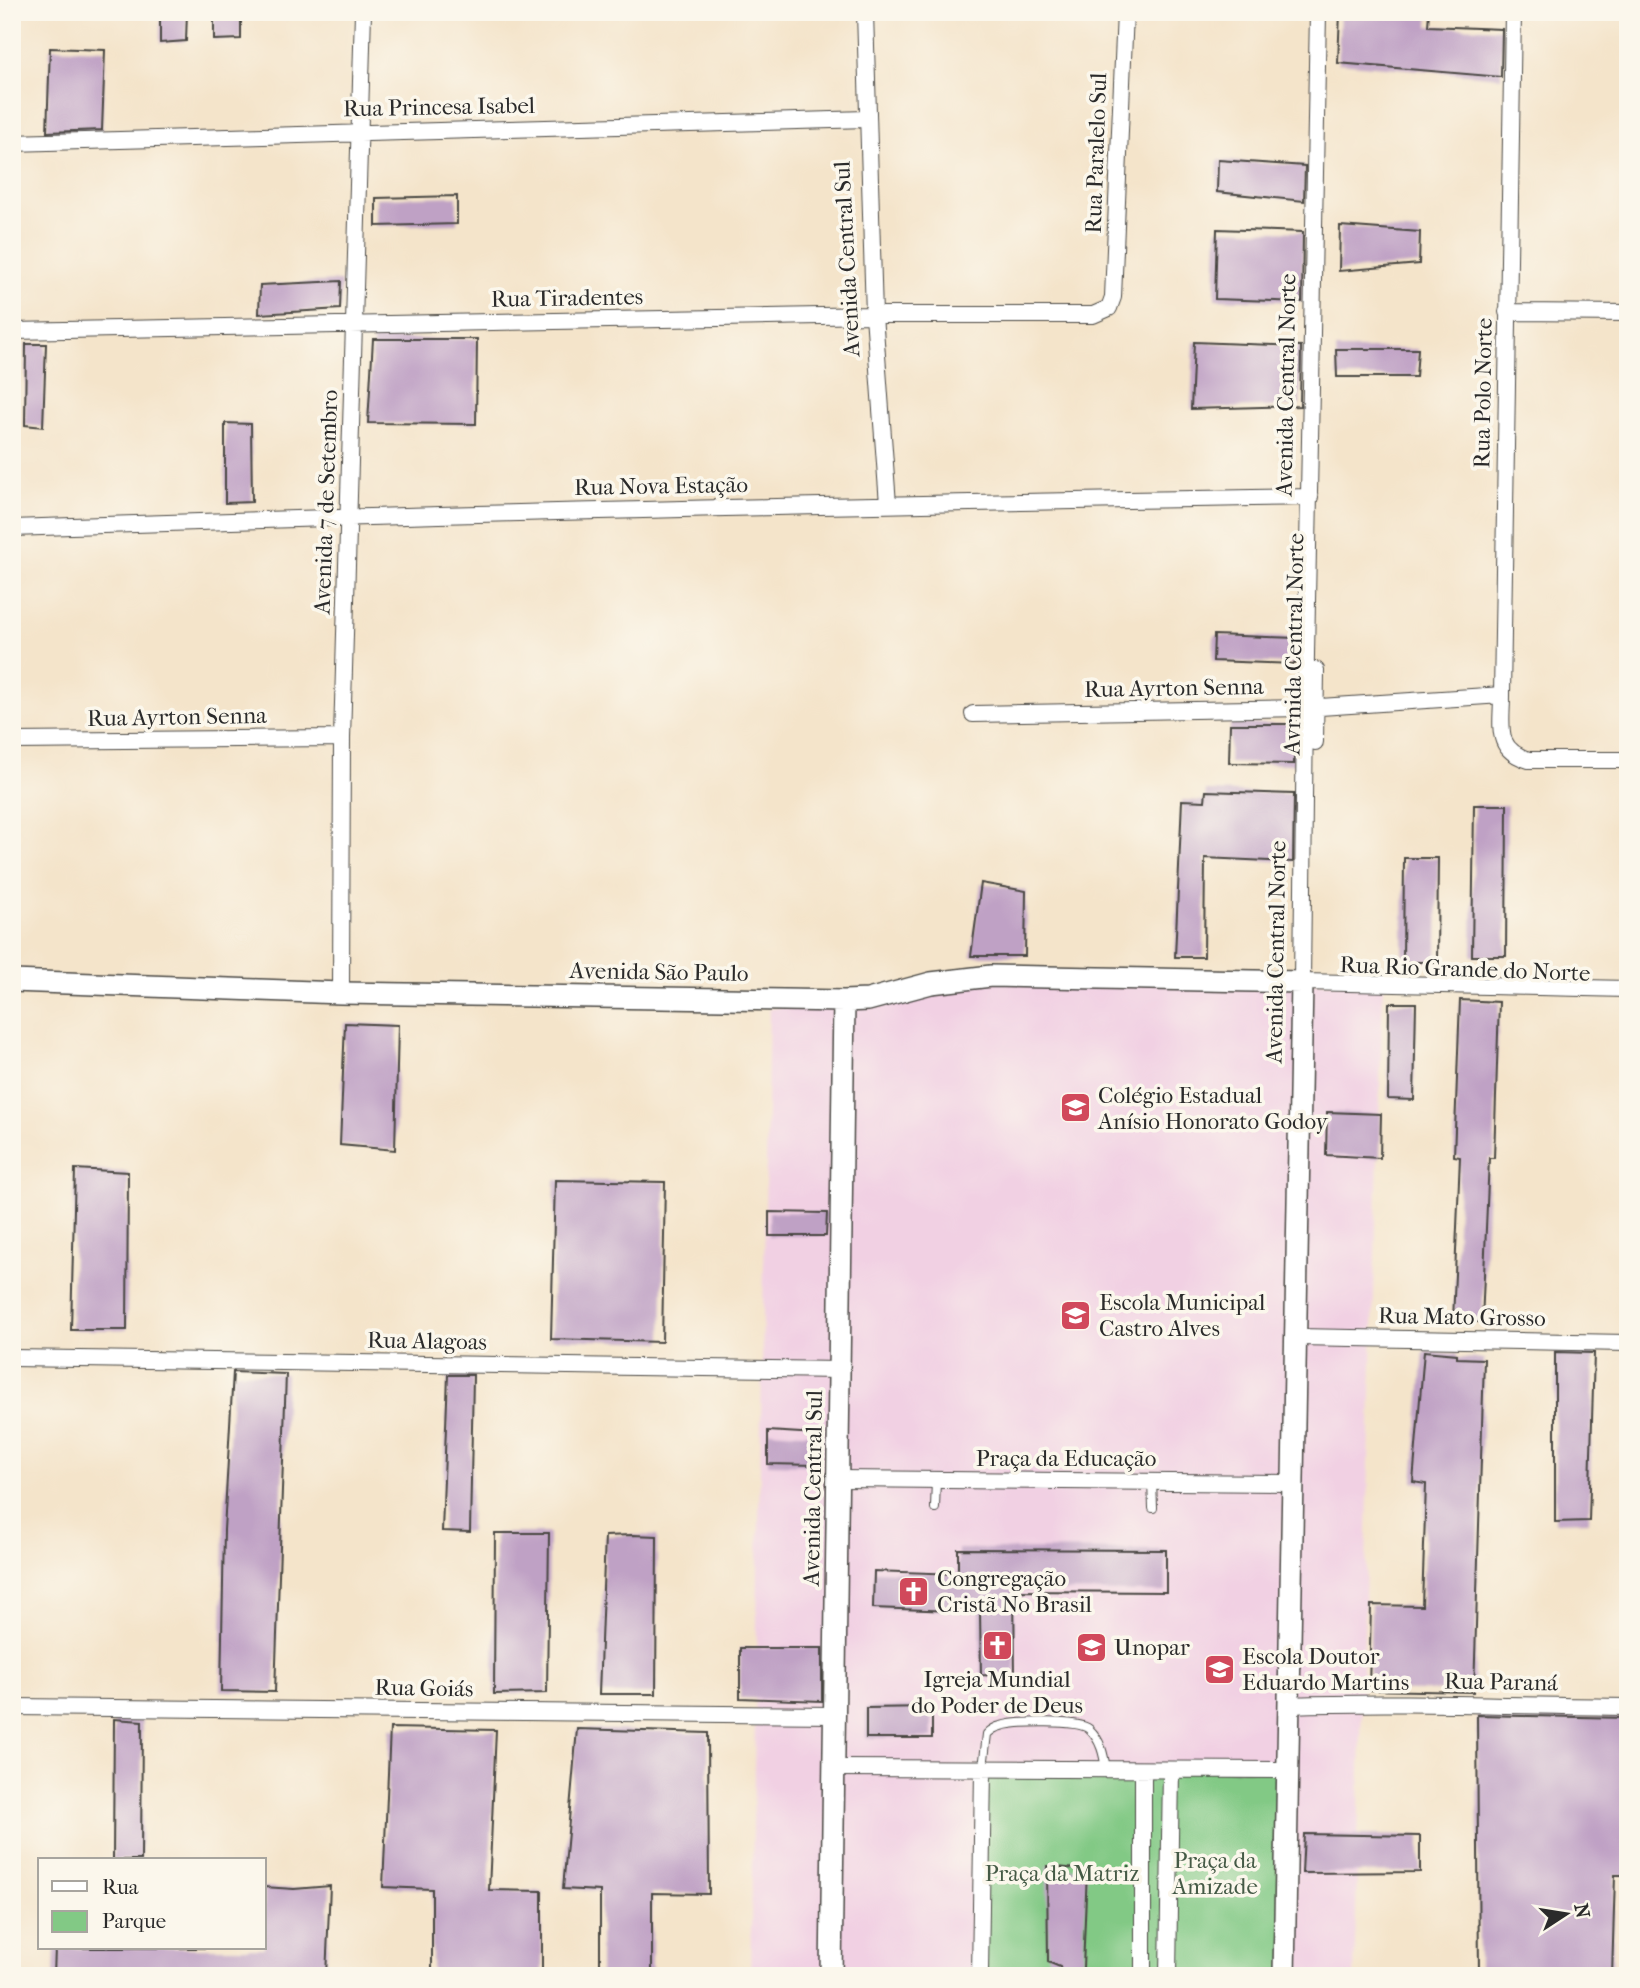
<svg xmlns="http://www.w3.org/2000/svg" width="1640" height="1988" viewBox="0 0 1640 1988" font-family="'IM FELL French Canon',serif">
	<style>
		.built { fill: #f1d0e3 }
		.green { fill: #82c985; stroke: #567a58; stroke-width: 2 }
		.building { fill: #bfa1c5 }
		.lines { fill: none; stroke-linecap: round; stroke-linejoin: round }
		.service-casing { stroke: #494743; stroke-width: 10 }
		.minor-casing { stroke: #494743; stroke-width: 18 }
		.secondary-casing { stroke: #494743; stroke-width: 24 }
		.service { stroke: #fff; stroke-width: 8 }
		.minor { stroke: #fff; stroke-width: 16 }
		.secondary { stroke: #fff; stroke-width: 21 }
		.labels { text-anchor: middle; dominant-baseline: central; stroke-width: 7; stroke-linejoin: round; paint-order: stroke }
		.street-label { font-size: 23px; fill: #2b2b2b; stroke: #fbf7ec }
		.poi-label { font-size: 23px; fill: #2b2b2b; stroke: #fbf7ec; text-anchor: start }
		.park-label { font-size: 23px; fill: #455a46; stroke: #fbf7ec }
	</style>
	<rect width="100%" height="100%" fill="#fbf7ec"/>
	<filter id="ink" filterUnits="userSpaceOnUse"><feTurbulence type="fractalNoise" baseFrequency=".0143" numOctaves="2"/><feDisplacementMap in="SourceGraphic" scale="14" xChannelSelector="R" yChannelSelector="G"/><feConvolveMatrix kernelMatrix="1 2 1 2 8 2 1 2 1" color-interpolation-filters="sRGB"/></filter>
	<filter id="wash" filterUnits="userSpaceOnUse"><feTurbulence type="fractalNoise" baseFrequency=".00686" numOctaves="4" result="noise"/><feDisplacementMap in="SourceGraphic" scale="28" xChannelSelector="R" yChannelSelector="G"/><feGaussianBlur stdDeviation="1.57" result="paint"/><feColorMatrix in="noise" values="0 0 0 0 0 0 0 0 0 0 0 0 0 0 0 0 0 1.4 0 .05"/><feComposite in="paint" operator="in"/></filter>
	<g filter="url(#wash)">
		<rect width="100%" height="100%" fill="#f4e4ca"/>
		<path class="built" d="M991,976L1383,984L1354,1976H750L769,1009Z"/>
		<path class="green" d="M983,1769H1288L1284,1976H980Z"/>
		<g id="blocks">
			<path class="building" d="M160,12H187L186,41L160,43Z
				M214,12H241V39L214,40Z
				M1340,12H1429L1428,26L1502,29L1501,77L1338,63Z
				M50,48L105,50L102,130L47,132Z
				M1218,160L1305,166L1304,201L1217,192Z
				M457,196V224L376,226V198Z
				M1340,226L1420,232L1419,264L1339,271Z
				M1217,229L1303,232L1302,302L1215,299Z
				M341,281L340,309L259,314L260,285Z
				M373,339H477L476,424L368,423Z
				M1194,342L1301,346L1300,406L1191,409Z
				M26,344H46L43,427L25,425Z
				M1336,349H1418L1416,377H1337Z
				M225,423L251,424L252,502L225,503Z
				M1214,635L1296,638L1295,664L1213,661Z
				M1230,724H1294V764L1229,763Z
				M1206,791L1294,794L1293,862L1205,858L1204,957H1175L1182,800L1205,801Z
				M1474,805H1507L1506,956H1472Z
				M1404,858H1438L1437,962H1403Z
				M981,883L1026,891L1025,956H971Z
				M1460,1000L1499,1002L1494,1158H1489L1482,1322L1453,1321L1460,1157L1454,1156Z
				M1389,1003H1416L1414,1100L1388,1099Z
				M345,1023L398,1025L395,1150L340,1145Z
				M1327,1112L1381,1114L1380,1158L1326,1155Z
				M75,1169L128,1172L127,1330H71Z
				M555,1180L665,1182L662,1342L551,1339Z
				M769,1212L827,1213L826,1236H769Z
				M1424,1351L1457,1354V1358L1484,1359L1474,1692L1369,1690L1371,1605L1422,1606L1426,1484L1413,1482Z
				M1555,1352L1594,1353L1589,1521L1555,1522Z
				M233,1372L286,1374L275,1692L221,1691L224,1530Z
				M448,1375H473L470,1532L442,1531Z
				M768,1431L817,1434V1465L768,1464Z
				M495,1533H549L547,1693L494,1694Z
				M632,1535L657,1536L656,1694H599L605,1536Z
				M958,1549L1166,1550V1592L1014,1591L1015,1677L981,1675L980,1612L873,1608L874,1571L958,1574Z
				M740,1648H822V1701L740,1698Z
				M932,1707V1738H866V1708Z
				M1477,1715L1628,1718V1875H1615L1612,1976H1479Z
				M114,1719L142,1721L141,1860H113Z
				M390,1728L496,1730L489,1890L542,1891V1976H432V1889L383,1887Z
				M577,1729L708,1733L709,1894L652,1893V1976H600V1891L563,1889Z
				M1304,1834L1420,1836V1872L1302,1873Z
				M1047,1866L1087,1870L1083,1968L1078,1976H1062L1060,1967L1048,1962Z
				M330,1886L326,1976H54L55,1948H264V1887L294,1889Z"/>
		</g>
	</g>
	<g filter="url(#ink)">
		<use href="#blocks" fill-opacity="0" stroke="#494743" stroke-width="2"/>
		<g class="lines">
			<defs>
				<path id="service" d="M1152,1481L1153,1508
					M935,1508L936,1480
					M983,1768L987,1734C991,1730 996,1727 1001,1726C1016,1721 1079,1720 1089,1729C1101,1740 1104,1755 1106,1770"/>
				<path id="minor" d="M865,12L874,315L888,504
					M1318,12L1305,708L1302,982L1628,989
					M1513,12L1502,695C1502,726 1494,750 1529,760H1628
					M12,143L867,119
					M1507,312L1628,313
					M12,331L874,315H1093L1109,308L1113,297L1125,12
					M12,528C445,513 877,504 1310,497
					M973,714L1305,708L1502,695
					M12,741L342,738
					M1315,742L1316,670
					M341,993L342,738L363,12
					M1296,1337L1628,1343
					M12,1358L841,1370
					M839,1479L1293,1483
					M1289,1705C1402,1701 1515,1706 1628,1707
					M12,1707L835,1715
					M835,1768L1288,1770
					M980,1976L983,1769
					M1143,1976V1770
					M1168,1976L1171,1770"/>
				<path id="secondary" d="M12,981L341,993L844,1001L868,1000L931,983L991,976L1302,982L1284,1976
					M831,1976L844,1001"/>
			</defs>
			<use href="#service" class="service-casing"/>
			<use href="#minor" class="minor-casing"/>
			<use href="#secondary" class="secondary-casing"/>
			<use href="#service" class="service"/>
			<use href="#minor" class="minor"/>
			<use href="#secondary" class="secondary"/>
		</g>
	</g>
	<defs>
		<symbol id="school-square" viewBox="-11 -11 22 22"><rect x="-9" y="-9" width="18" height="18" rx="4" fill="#d1495b" stroke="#fbf7ec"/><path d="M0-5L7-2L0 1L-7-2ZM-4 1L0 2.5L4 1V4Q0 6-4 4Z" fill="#fff"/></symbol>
		<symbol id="church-square" viewBox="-11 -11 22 22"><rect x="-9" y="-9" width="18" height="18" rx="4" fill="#d1495b" stroke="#fbf7ec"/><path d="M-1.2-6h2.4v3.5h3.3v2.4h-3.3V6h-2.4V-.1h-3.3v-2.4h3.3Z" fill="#fff"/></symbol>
		<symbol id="university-square" viewBox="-11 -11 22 22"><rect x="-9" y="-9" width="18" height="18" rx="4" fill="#d1495b" stroke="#fbf7ec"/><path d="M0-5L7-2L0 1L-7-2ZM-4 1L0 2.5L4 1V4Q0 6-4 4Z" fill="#fff"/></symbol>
	</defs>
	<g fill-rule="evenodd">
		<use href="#school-square" x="1058" y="1090" width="35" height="35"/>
		<use href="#school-square" x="1058" y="1298" width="35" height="35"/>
		<use href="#church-square" x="896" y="1574" width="35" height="35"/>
		<use href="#church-square" x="980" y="1628" width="35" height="35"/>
		<use href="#university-square" x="1074" y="1630" width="35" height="35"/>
		<use href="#school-square" x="1202" y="1652" width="35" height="35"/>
	</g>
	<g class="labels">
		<g class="street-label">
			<text transform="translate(439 107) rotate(-1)">Rua Princesa Isabel</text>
			<text transform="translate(1096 153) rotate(-88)">Rua Paralelo Sul</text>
			<text transform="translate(847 259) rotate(-93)">Avenida Central Sul</text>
			<text transform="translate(567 298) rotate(-1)">Rua Tiradentes</text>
			<text transform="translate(1286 385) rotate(-89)">Avenida Central Norte</text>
			<text transform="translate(1483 393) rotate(-89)">Rua Polo Norte</text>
			<text transform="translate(661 486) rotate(-1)">Rua Nova Estação</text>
			<text transform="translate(326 502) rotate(-88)">Avenida 7 de Setembro</text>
			<text transform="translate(1294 644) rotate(-89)">Avrnida Central Norte</text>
			<text transform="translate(1174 688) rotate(-1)">Rua Ayrton Senna</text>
			<text transform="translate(177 717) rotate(-1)">Rua Ayrton Senna</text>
			<text transform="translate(1276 952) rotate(-89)">Avenida Central Norte</text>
			<text transform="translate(1465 969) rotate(2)">Rua Rio Grande do Norte</text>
			<text transform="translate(659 972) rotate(1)">Avenida São Paulo</text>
			<text transform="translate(1462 1317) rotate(1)">Rua Mato Grosso</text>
			<text transform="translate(427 1341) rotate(1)">Rua Alagoas</text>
			<text x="1066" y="1458">Praça da Educação</text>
			<text transform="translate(813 1488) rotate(-89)">Avenida Central Sul</text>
			<text transform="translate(1501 1682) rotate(1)">Rua Paraná</text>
			<text transform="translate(424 1688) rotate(1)">Rua Goiás</text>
		</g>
		<g class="poi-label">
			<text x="1098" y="1095">Colégio Estadual<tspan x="1098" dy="26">Anísio Honorato Godoy</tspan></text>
			<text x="1099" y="1302">Escola Municipal<tspan x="1099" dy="26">Castro Alves</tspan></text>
			<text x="937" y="1578">Congregação<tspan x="937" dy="26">Cristã No Brasil</tspan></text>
			<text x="1114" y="1647">Unopar</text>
			<text x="1242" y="1656">Escola Doutor<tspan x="1242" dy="26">Eduardo Martins</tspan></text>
			<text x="997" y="1679" text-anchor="middle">Igreja Mundial<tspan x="997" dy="26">do Poder de Deus</tspan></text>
		</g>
		<g class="park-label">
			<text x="1215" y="1860">Praça da<tspan x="1215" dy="26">Amizade</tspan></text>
			<text x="1062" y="1873">Praça da Matriz</text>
		</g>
	</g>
	<rect width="1640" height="1988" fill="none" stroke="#fbf7ec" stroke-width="42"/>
	<rect x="38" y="1858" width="228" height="91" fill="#fbf7ec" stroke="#a8a59f" stroke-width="2"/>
	<rect x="52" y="1881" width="35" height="10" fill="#ffffff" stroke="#a8a59f" stroke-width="2"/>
	<text x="102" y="1894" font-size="21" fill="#2b2b2b">Rua</text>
	<rect x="52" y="1911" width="35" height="21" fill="#82c985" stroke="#a8a59f" stroke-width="2"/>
	<text x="102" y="1928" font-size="21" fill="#2b2b2b">Parque</text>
	<g transform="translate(1566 1914) rotate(78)" stroke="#fbf7ec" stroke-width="5" paint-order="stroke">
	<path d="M0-5L12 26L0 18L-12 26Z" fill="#2b2b2b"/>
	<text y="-10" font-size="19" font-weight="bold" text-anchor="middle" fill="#2b2b2b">N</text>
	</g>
</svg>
